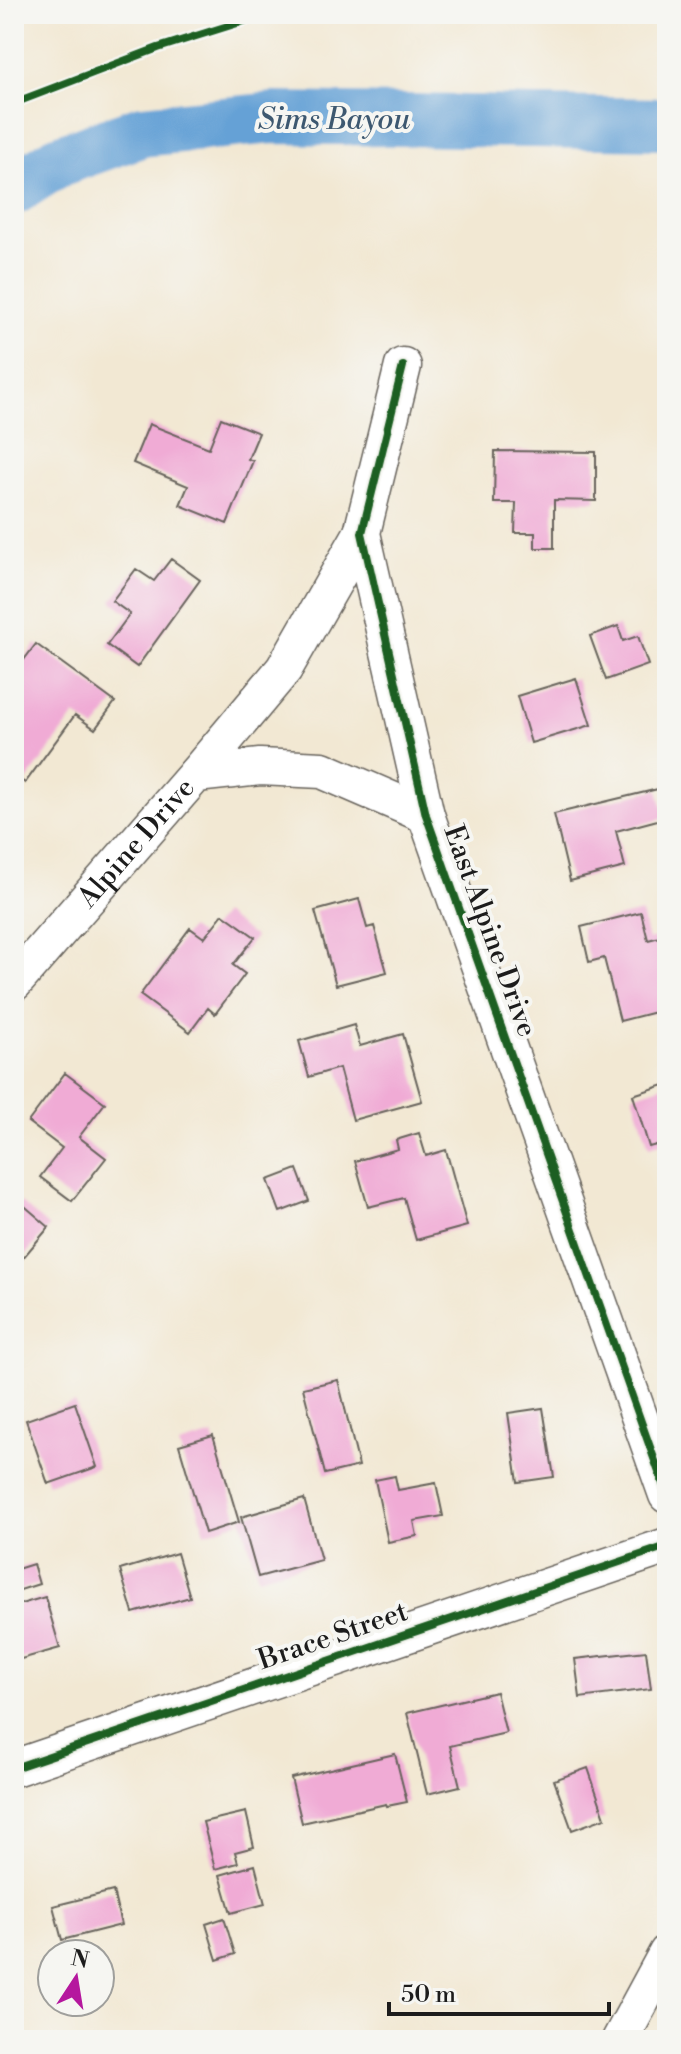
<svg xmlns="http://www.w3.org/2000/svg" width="681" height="2054" viewBox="0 0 681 2054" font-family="'Libre Bodoni',serif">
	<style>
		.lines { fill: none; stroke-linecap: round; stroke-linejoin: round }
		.river { stroke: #65a1d6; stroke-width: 52 }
		.building { fill: #f0abd5 }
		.street-casing { stroke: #67635c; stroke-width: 39 }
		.street { stroke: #fff; stroke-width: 36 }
		.cycleway-casing { stroke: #f6f6f2; stroke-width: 13 }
		.cycleway { stroke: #1b5e20; stroke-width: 8 }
		.labels { text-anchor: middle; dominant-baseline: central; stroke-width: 8; stroke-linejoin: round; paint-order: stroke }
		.street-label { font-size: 28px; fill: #1c1c1c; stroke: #f6f6f2 }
		.water-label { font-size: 30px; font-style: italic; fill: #3d5870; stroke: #f6f6f2 }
	</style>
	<rect width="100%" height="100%" fill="#f6f6f2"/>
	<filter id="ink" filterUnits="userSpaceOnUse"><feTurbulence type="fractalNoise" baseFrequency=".0125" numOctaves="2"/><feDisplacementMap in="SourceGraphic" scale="16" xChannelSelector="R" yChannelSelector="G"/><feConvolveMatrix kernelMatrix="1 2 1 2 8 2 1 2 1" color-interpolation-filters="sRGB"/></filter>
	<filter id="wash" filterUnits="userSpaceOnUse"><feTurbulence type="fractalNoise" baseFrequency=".006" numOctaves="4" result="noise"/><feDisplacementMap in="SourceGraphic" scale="32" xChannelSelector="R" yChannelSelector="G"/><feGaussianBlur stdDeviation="1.8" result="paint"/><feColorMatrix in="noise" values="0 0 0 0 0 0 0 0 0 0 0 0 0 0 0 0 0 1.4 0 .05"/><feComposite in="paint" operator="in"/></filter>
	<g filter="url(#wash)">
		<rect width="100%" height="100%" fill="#f2e8d3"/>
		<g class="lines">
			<path class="river" d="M14,189L58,161L142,131L274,118L667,124"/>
		</g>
		<g id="blocks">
			<path class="building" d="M221,418L259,433L248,459L253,461L227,524L180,505L188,486L133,463L149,424L209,448Z
				M495,451L596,452V501L554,500V548H535V533H515L516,503H494Z
				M171,559L200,580L137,667L107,645L130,614L112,601L136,569L154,581Z
				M618,626L623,641L638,636L648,665L606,680L590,636Z
				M36,644L115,702L95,729L75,715L25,783L14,775V673Z
				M576,678L591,725L531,743L517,696Z
				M658,789L665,818L616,831L625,867L570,881L554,814Z
				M359,899L367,928L374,926L387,972L336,985L315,911Z
				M641,912L648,940L660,937L667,958V1009L620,1021L604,958L589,962L581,927Z
				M223,914L255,937L233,965L245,974L215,1014L208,1008L190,1032L140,995L190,928L204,938Z
				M354,1025L360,1046L403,1034L422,1101L353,1120L339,1068L309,1077L299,1041Z
				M65,1073L105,1103L79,1137L106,1158L72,1201L40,1177L62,1148L28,1122Z
				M667,1084V1142L649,1147L633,1095Z
				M419,1133L426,1156L446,1150L467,1226L416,1240L404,1198L368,1207L355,1161L398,1149L396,1140Z
				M297,1169L309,1201L280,1212L268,1180Z
				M20,1202L49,1227L17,1265L14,1263V1209Z
				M338,1380L359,1466L325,1474L303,1388Z
				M75,1403L97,1467L48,1484L26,1420Z
				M543,1408L554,1477L518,1482L508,1413Z
				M213,1435L239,1522L205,1533L179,1445Z
				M395,1476L398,1490L436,1483L443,1516L414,1521L417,1536L388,1542L375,1480Z
				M304,1499L321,1560L258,1577L241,1517Z
				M177,1553L190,1597L133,1613L120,1570Z
				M33,1564L39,1584L14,1592V1570Z
				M45,1597L60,1648L14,1661V1606Z
				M646,1651L651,1689L580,1698L575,1659Z
				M496,1692L506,1733L450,1746L460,1786L427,1794L407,1713Z
				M395,1754L407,1802L387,1806L386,1804L302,1823L291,1778Z
				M588,1768L605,1818L572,1830L554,1780Z
				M246,1812L254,1847L235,1852L238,1863L215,1869L203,1822Z
				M255,1865L265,1904L231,1913L220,1875Z
				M113,1891L121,1925L62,1940L53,1906Z
				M224,1918L235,1954L217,1960L206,1924Z"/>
		</g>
	</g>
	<g filter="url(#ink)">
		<use href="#blocks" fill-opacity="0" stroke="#67635c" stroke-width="2"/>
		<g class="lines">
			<defs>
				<g id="street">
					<path d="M403,366L362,533L426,815L667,1495"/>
					<path d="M196,774L284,669L362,533"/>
					<path id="s1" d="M14,983L196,774L260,767L322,770L426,815"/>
					<path d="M14,1768L667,1546"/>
					<path d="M620,2040L667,1953"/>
				</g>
			</defs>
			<use href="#street" class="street-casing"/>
			<use href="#street" class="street"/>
			<defs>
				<path id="cycleway" d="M14,103L158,48L266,14
					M403,366L362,533L426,815L667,1495
					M14,1768L667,1546"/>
			</defs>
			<use href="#cycleway" class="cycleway-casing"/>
			<use href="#cycleway" class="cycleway"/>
		</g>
	</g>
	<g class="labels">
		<g class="street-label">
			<text stroke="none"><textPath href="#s1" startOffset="186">Alpine Drive</textPath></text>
			<text transform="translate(490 931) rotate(70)">East Alpine Drive</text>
			<text transform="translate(333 1636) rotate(-19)">Brace Street</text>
		</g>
		<g class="water-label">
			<text x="334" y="120">Sims Bayou</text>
		</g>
	</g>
	<rect width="681" height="2054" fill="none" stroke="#f6f6f2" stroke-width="48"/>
	<g transform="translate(76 1978) rotate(12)"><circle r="38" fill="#f6f6f2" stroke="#9f9f9c" stroke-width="2"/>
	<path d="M0-6L14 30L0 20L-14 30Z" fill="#b5179e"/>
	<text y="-12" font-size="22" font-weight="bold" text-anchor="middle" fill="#1c1c1c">N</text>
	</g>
	<path d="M389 2002v12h220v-12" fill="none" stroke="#1c1c1c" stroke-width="4"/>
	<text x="401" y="2002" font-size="24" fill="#1c1c1c" stroke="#f6f6f2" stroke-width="6" paint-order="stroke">50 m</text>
</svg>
